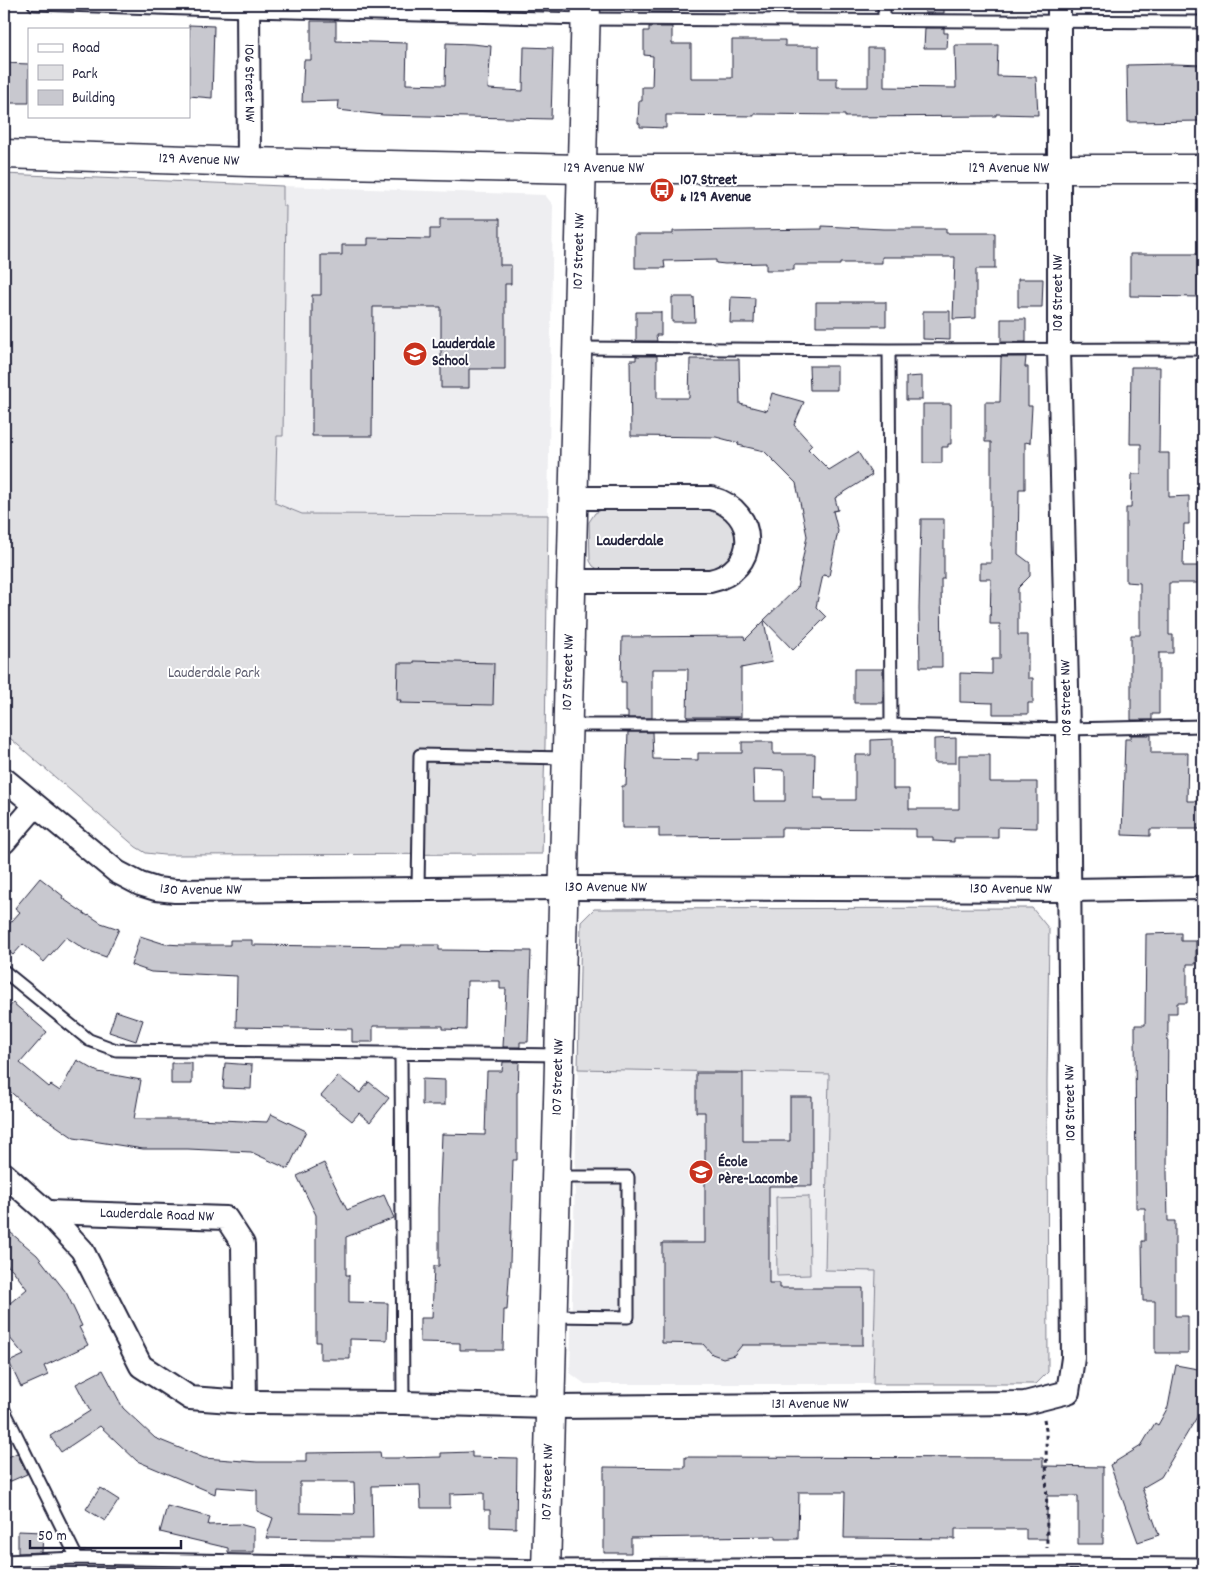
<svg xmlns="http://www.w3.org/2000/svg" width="1207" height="1577" viewBox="0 0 1207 1577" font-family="Dekko,sans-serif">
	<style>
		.built { fill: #eeeef1 }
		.green { fill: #dfdfe2; stroke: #80808e }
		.building { fill: #c8c8cf; stroke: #22223b; fill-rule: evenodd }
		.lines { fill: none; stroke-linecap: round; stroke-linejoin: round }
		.service-casing { stroke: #22223b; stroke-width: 15 }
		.minor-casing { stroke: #22223b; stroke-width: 26 }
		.tertiary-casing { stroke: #22223b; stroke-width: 31 }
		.path { stroke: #22223b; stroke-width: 3; stroke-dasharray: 4 4; stroke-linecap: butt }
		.service { stroke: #fff; stroke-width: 11 }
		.minor { stroke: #fff; stroke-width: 22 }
		.tertiary { stroke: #fff; stroke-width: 28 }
		.labels { text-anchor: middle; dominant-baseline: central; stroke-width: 4; stroke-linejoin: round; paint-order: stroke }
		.street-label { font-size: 15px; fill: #22223b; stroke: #fff }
		.poi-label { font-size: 15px; font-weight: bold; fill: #22223b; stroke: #fff; text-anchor: start }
		.park-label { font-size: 15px; fill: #5b5b6d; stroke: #fff }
		.neighbourhood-label { font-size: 16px; font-weight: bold; fill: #22223b; stroke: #fff }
	</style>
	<rect width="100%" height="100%" fill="#fff"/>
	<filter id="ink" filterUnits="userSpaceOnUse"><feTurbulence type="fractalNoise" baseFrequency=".02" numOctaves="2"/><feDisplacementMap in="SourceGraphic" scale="10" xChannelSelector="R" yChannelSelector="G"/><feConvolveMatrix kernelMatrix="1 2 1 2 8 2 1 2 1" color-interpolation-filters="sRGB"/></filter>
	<g filter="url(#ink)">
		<path class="built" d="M283,186L545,195L553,205L548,515L302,514L275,503Z
			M578,1069L829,1074L825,1269L876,1270L873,1384H585L570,1373Z"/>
		<path class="green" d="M4,174L283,186V206H286L283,436H277L275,503L302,514L548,515L545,745L542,854L164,855L146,853L136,847L4,733Z
			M606,508L722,509L734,528L736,540L733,557L717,571L599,570L593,566L590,561L589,522L595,513Z
			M1032,908L1049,929L1047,1082L1048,1372L1036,1384H873L876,1271L825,1270L829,1074L578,1069L581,922L594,909Z
			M809,1196L810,1275L777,1276L776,1197Z"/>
		<path class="building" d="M650,4H672V12H649Z
			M925,4H944V13H925Z
			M311,21H336V41L407,43L406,84L445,85L446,43L472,44L491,46L488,89L523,91L524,47L553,48L551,119L383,115L338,110L339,101L302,102L304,60H311Z
			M189,25L214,26L212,98L189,96Z
			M649,27H672V44H691V78H732V40H785V46H819V78H837V87H868V48H884V87L956,88L955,45H998L997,76L1036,77L1038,115L996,114V116L845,117V115L754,114V116L666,115V128L640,127V124L638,123L639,101H642V87H652L653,56L644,55V31H649Z
			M925,28H944V33H948L947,48H924Z
			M4,63L29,64V103H9V101H4Z
			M1174,64L1203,65V121L1128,122L1127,65Z
			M440,219H500V265H511V284H505V369H469V388H441V307H373L372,436H312V295H321V255H342V245H368V238L430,239V229H440Z
			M822,226L883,229H946V233H995V269H976V318L953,319L955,257H882V263H840V265H794V270H766V263L725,264L716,263V260L664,261L665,268H635V234H673V231L822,229Z
			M1130,254H1203V297L1130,296Z
			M1018,279H1043L1042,307H1018Z
			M672,297H694L695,322H672Z
			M731,297L755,298L754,323H730Z
			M816,302H886V326H816Z
			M923,311H950V340L923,339Z
			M636,312H661V335H656L657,341H636Z
			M1001,319H1026V342H1001Z
			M636,356H657V398H689L690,359H739L740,404L767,411L772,393L804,402L794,425L812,445L808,449L829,470L858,452L872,475L835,498L838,510L833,511L838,531L829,576L823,575L816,607L826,617L793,650L764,620L797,588L807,536L796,483L764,451L738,445L739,443L716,437L631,436L630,360H636Z
			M1001,357H1026L1025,367H1028V406H1032L1030,443L1025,442V489H1019L1018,554L1030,563V576L1018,588V635H1028V678H1033V703H1028V714H993V703L960,702V673L992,674V659H1000V624H990L991,579H980V563H991V442H985V402H1000Z
			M809,366H837V390H810Z
			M1131,367H1160L1159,453H1169V497L1189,496V524H1184L1183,566H1200V583H1169V635H1173V653H1159V714H1152V720H1131V635H1140V583L1126,582V508H1131L1132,474H1141V444H1130Z
			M922,376V400H906V377Z
			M923,404H951V444H948V447H942V463H923Z
			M921,519H944V579H941L942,667H920L919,609Z
			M764,621L772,662L741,668V717H687L688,669H652V718H628V712H626V682H621L622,637L744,636L745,640Z
			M414,661L494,663L493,705L400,703L401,700H397L398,663H414Z
			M854,669H883V703H854Z
			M628,732H652L653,759L698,760V753H742V742H773V754H815L814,798H823V800H855V755H871V740L893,739V789H909V809H959V755H990V782H1037V828L998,827V838H954V842L933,841V837H916V829L781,828V836L659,837V828H622V786H626ZM753,769L785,770V801H754Z
			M1131,735H1151V753H1188L1187,801H1203V829H1150V836L1122,835L1125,739H1131Z
			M956,738V763H934V739Z
			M40,878L63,896L62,898L88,916L89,915L101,923L119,929L106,957L84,949L66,937L44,962L23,944L13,955L4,948V930L20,912L15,908Z
			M1181,933V941H1196V964H1187V1003H1177V1013H1168L1167,1172L1168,1221H1175V1316H1188V1353H1155V1301H1143L1142,1241H1145V1208H1136L1135,1025H1145L1146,934Z
			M140,936L165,944L183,945H230V940H252V945L400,947V945H439V950L531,951L528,1042H520V1047H503L506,989H500V981H467L466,1030L443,1029V1026H373V1042H352V1029L236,1027L237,976L151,972L131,965Z
			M13,1003L47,1032L20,1063L49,1087L51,1085L60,1091L77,1060L98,1072L141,1080L134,1119H196L267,1122L271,1114L306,1131L288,1169L251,1152L188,1149H143L74,1138L23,1103L4,1086V1013Z
			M116,1011L143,1020L136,1041L109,1032Z
			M503,1062H519L518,1092H517V1160H513L510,1263L507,1310H504L503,1350H460V1343L420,1342V1318H432L434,1266H439V1208L442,1134L485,1135L487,1071H502Z
			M171,1063H192V1084H171Z
			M225,1063L252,1065L251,1089L223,1088Z
			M696,1073H743V1141H790V1097H812V1186H769V1283H780V1288H863V1345H742L734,1355L723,1358L712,1354L703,1344L662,1343V1243H705V1112H696Z
			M338,1076L360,1093L369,1082L389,1098L370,1122L359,1113L352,1121L321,1096Z
			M422,1079L445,1080V1105H422Z
			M324,1163L347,1210L384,1195L394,1218L346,1237V1275H349V1302L388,1303L387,1340L350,1339V1359H320V1342H316V1215L297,1176Z
			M4,1227L37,1255L66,1292L82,1326L79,1327L88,1345L44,1366L48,1375L21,1387L9,1362L24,1355L4,1331V1308L27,1289L12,1269L4,1263Z
			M1176,1365L1203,1370V1407L1161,1477L1142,1488L1159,1535L1138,1542L1110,1465L1141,1446L1155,1423L1158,1425L1168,1407Z
			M103,1370L123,1408L155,1438L204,1458L257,1462H306V1453L380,1452L381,1458H396L441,1457V1453L472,1452V1457L517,1458L516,1528L490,1527V1510H484V1493L450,1494V1508H421L420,1485L372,1486L373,1539H323L266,1538L273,1518L257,1511V1490L216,1487L215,1494L137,1461L100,1426L61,1452L50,1436L90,1411L76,1384ZM300,1482H354L355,1513L354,1514L300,1513Z
			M17,1453L27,1474L4,1484V1459Z
			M685,1457L1043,1458V1466L1103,1467V1544H1078V1496H1047V1539H1026V1529H955V1539L844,1538L845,1492H799L798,1539H776V1536L631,1538V1553H604V1467L685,1468Z
			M100,1488L119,1500L105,1521L86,1509Z
			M167,1506L210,1517L208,1525L239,1524L254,1528V1552H228V1548L160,1532Z
			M18,1531L43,1532L42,1552L18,1553Z"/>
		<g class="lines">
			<defs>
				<path id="service" d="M34,4L248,11L586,19L1203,22
					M884,4V20
					M578,348L889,350L1203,349
					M889,350L891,725
					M568,725H891L1068,729L1203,726
					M418,889L420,755L567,758
					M4,971L89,1040L116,1050L560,1055
					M401,1053L403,1403
					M553,1316L628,1317V1177H557
					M4,1410L77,1558
					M4,1561L77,1558L547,1566L1047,1563L1203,1564"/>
				<g id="minor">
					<path id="s1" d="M248,4L249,162"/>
					<path d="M572,581H710C759,571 760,511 711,498H573"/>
					<path id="s2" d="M4,779L117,872L140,884L156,889L175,891L563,888L1069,890L1203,888"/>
					<path d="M4,842L35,806"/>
					<path id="s3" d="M4,1174L47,1212L82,1250L141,1366L190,1398L245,1402L403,1403L550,1407L1025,1403L1068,1392L1073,1358L1068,729L1059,349V4"/>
					<path id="s4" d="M47,1212L226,1218L243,1244L245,1402"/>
				</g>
				<g id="tertiary">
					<path id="s5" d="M4,154L249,162L581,169H1203"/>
					<path id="s6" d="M546,1573L586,4"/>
				</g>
			</defs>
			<use href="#service" class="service-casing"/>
			<use href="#minor" class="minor-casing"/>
			<use href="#tertiary" class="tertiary-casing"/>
			<path class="path" d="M1044,1419L1046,1430L1047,1548"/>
			<use href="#service" class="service"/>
			<use href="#minor" class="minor"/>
			<use href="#tertiary" class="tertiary"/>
		</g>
	</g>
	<defs>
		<symbol id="bus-disc" viewBox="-11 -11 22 22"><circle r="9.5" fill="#c8321e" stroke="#fff"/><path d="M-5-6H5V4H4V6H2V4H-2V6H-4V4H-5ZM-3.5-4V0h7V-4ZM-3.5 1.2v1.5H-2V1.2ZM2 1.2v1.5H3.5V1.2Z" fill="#fff"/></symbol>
		<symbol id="school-disc" viewBox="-11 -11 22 22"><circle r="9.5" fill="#c8321e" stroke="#fff"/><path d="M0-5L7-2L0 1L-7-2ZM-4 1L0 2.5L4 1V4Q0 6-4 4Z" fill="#fff"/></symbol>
	</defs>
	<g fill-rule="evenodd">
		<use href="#bus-disc" x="648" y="176" width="28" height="28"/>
		<use href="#school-disc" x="401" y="340" width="28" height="28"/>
		<use href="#school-disc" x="687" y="1158" width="28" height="28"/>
	</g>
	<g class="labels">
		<g class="street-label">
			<text stroke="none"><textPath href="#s1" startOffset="79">106 Street NW</textPath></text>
			<text stroke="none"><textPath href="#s5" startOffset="195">129 Avenue NW</textPath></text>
			<text stroke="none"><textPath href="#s5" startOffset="600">129 Avenue NW</textPath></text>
			<text stroke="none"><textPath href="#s5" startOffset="1005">129 Avenue NW</textPath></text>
			<text stroke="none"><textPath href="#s6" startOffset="1322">107 Street NW</textPath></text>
			<text transform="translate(1059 293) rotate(-90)">108 Street NW</text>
			<text stroke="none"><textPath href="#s6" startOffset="901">107 Street NW</textPath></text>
			<text transform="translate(1067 698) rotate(-91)">108 Street NW</text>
			<text stroke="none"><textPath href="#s2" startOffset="234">130 Avenue NW</textPath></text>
			<text stroke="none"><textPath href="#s2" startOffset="639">130 Avenue NW</textPath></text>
			<text stroke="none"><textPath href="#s2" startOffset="1044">130 Avenue NW</textPath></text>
			<text stroke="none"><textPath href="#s6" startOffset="496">107 Street NW</textPath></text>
			<text transform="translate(1071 1103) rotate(-91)">108 Street NW</text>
			<text stroke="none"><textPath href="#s4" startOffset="110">Lauderdale Road NW</textPath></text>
			<text stroke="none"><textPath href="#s3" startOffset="918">131 Avenue NW</textPath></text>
			<text stroke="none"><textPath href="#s6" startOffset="91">107 Street NW</textPath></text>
		</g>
		<g class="poi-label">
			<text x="680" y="181">107 Street<tspan x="680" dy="17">&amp; 129 Avenue</tspan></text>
			<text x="432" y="345">Lauderdale<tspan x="432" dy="17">School</tspan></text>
			<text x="718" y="1163">École<tspan x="718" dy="17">Père-Lacombe</tspan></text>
		</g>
		<g class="park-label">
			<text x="214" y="674">Lauderdale Park</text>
		</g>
		<g class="neighbourhood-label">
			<text x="630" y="541">Lauderdale</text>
		</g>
	</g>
	<rect width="1207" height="1577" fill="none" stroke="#fff" stroke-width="20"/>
	<rect x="10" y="10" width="1187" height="1557" fill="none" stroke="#22223b" stroke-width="2" filter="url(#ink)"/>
	<rect x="28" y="28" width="162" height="90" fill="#ffffff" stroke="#a7a7b1"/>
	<rect x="38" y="44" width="25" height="8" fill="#ffffff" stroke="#a7a7b1"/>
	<text x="72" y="52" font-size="15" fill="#22223b">Road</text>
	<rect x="38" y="65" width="25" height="15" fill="#dfdfe2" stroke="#a7a7b1"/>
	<text x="72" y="78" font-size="15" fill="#22223b">Park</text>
	<rect x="38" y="90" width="25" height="15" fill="#c8c8cf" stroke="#a7a7b1"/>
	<text x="72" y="102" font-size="15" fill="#22223b">Building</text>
	<path d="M30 1540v8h151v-8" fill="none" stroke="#22223b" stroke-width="2.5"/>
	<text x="38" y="1540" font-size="15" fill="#22223b" stroke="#ffffff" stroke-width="4" paint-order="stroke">50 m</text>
</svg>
